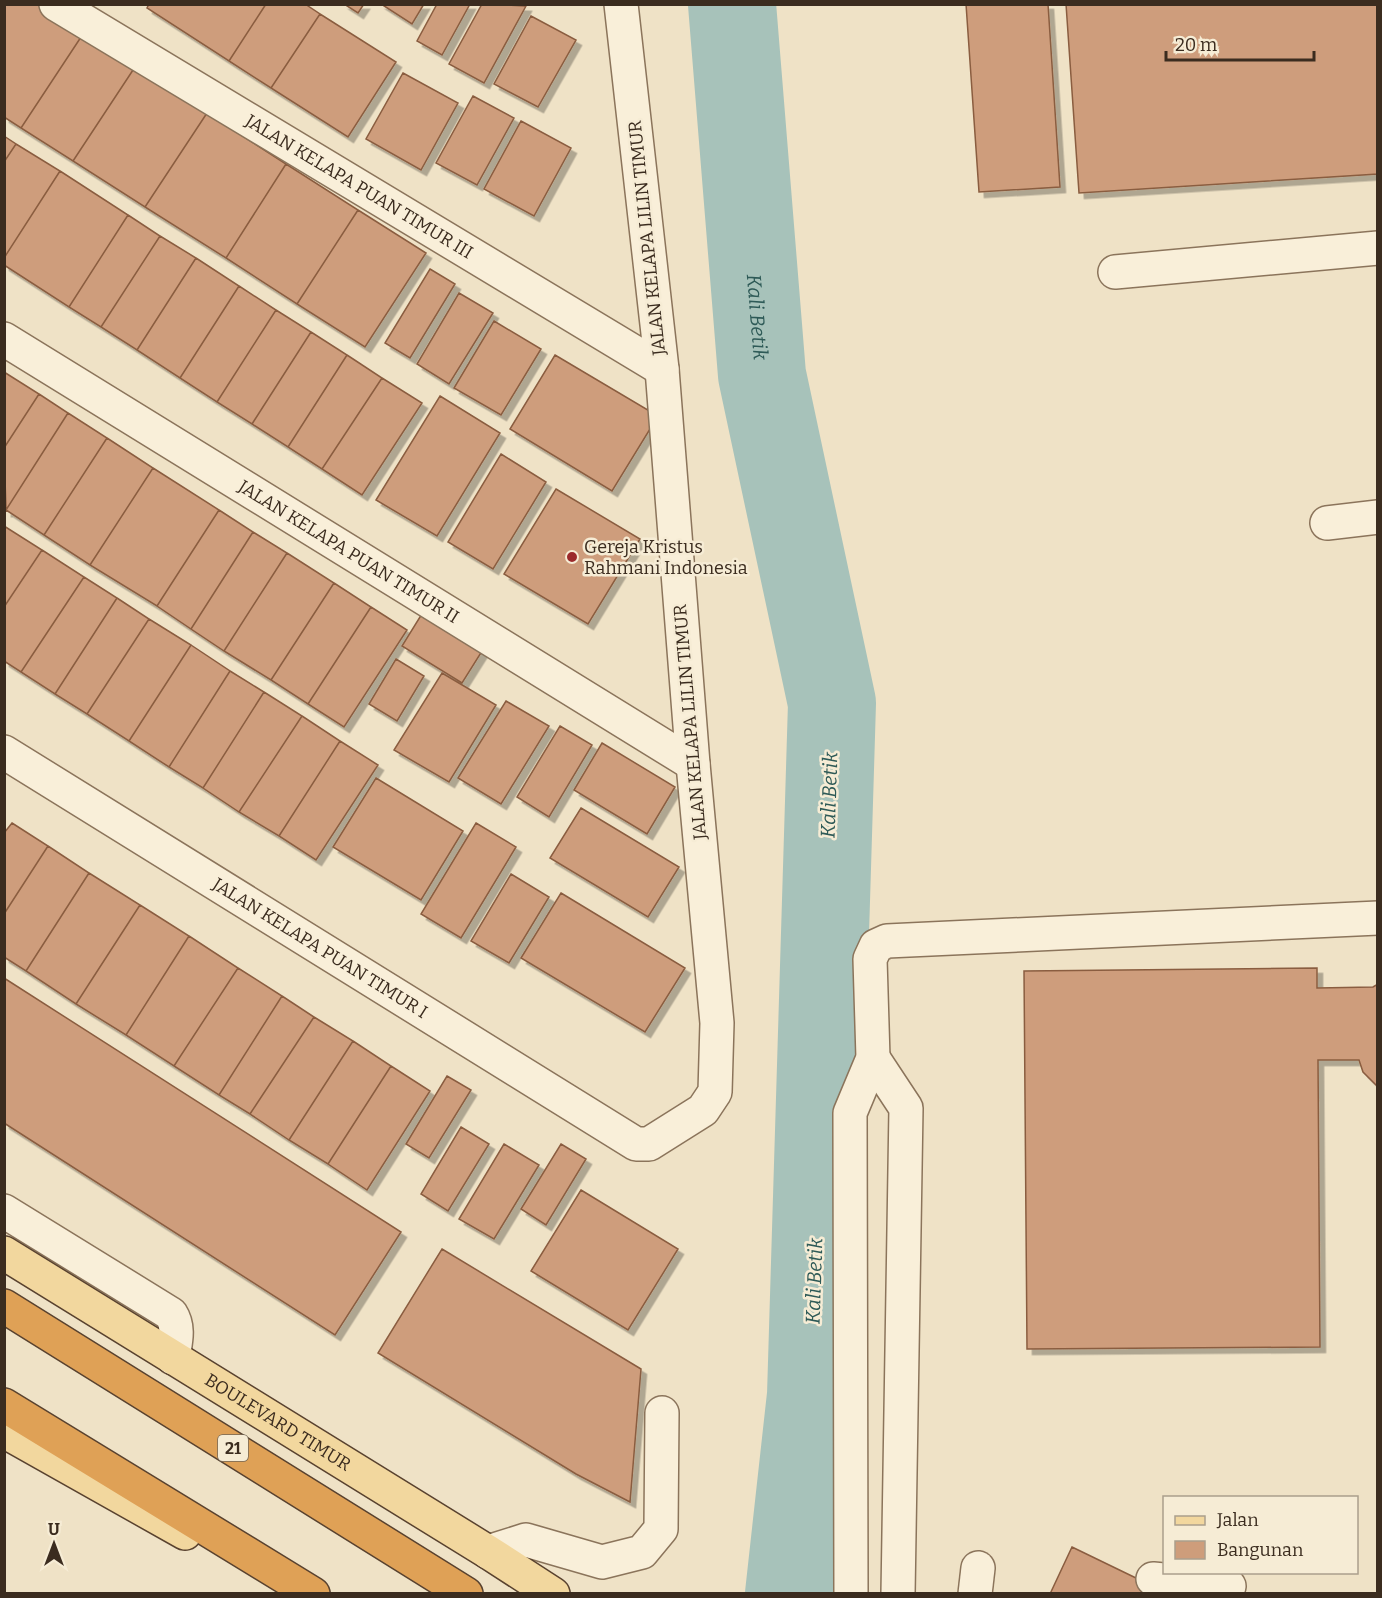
<svg xmlns="http://www.w3.org/2000/svg" width="1382" height="1598" viewBox="0 0 1382 1598" font-family="Bitter,serif">
	<style>
		.lines { fill: none; stroke-linecap: round; stroke-linejoin: round }
		.river { stroke: #a7c2ba; stroke-width: 88 }
		.building { fill: #ce9d7b; stroke: #8a5d40; stroke-width: 1.5; filter: url(#shadow) }
		.minor-casing { stroke: #8b745b; stroke-width: 36 }
		.major-casing { stroke: #59422f; stroke-width: 36 }
		.highway-casing { stroke: #59422f; stroke-width: 36 }
		.minor { stroke: #f9efd9; stroke-width: 33 }
		.major { stroke: #f2d79e; stroke-width: 33 }
		.highway { stroke: #dfa156; stroke-width: 33 }
		.poi-dot { fill: #9b2a2c; stroke: #f6ecd5; stroke-width: 2 }
		.labels { text-anchor: middle; dominant-baseline: central; stroke-width: 5; stroke-linejoin: round; paint-order: stroke }
		.shield { fill: #f6ecd5; stroke: #736656; stroke-width: 1.5 }
		.shield-label { font-size: 16px; font-weight: bold; fill: #3b2c1f }
		.street-label { font-size: 18px; fill: #3b2c1f; stroke: #f6ecd5 }
		.poi-label { font-size: 18px; fill: #3b2c1f; stroke: #f6ecd5; text-anchor: start }
		.water-label { font-size: 20px; font-style: italic; fill: #2e5a57; stroke: #f6ecd5 }
	</style>
	<defs>
		<filter id="shadow"><feDropShadow dx="5.5" dy="5.5" stdDeviation="0" flood-color="#0004"/></filter>
	</defs>
	<rect width="100%" height="100%" fill="#efe2c6"/>
	<g class="lines">
		<path class="river" id="s1" d="M732,4L762,375L832,703L811,1395L789,1594"/>
	</g>
	<path class="building" d="M4,4H37L83,34L21,128L4,117Z
		M149,4H266L229,61L147,8Z
		M266,4H305L320,14L271,88L229,61Z
		M344,4H364L358,13Z
		M381,4H424L412,24Z
		M437,4H470L442,55L417,41Z
		M482,4L526,6L484,83L449,64Z
		M966,4H1048L1060,187L979,192Z
		M1066,4H1378V174L1079,193Z
		M320,14L396,62L348,137L271,88Z
		M531,16L576,40L538,107L494,84Z
		M83,34L135,67L73,161L21,128Z
		M135,67L207,113L145,207L73,161Z
		M403,73L458,103L421,170L366,139Z
		M473,96L514,118L477,185L436,163Z
		M207,113L286,164L226,258L145,207Z
		M521,121L571,148L534,216L484,189Z
		M4,136L16,144L4,162Z
		M16,144L60,171L4,258V162Z
		M286,164L358,210L297,304L226,258Z
		M60,171L128,215L69,307L4,265V258Z
		M358,210L426,253L365,347L297,304Z
		M128,215L160,236L101,327L69,307Z
		M160,236L196,258L137,350L101,327Z
		M196,258L239,286L180,378L137,350Z
		M430,269L455,284L410,358L385,343Z
		M239,286L276,310L217,402L180,378Z
		M459,293L493,313L449,384L417,364Z
		M276,310L311,332L252,424L217,402Z
		M494,321L541,349L501,415L454,388Z
		M311,332L347,355L288,447L252,424Z
		M347,355L382,378L322,469L288,447Z
		M555,355L658,416L612,491L510,429Z
		M4,372L39,394L4,448Z
		M382,378L422,403L362,495L322,469Z
		M39,394L68,413L6,510L4,448Z
		M440,396L500,433L437,536L376,500Z
		M68,413L107,438L44,535L6,510Z
		M107,438L153,468L90,565L44,535Z
		M501,454L546,482L493,569L448,542Z
		M153,468L219,510L157,606L90,565Z
		M556,489L640,539L588,624L504,574Z
		M219,510L253,532L191,629L157,606Z
		M4,526L42,550L4,607Z
		M253,532L287,553L224,651L191,629Z
		M42,550L84,577L21,672L4,661V607Z
		M287,553L334,583L271,680L224,651Z
		M84,577L117,598L55,694L21,672Z
		M334,583L371,607L308,704L271,680Z
		M117,598L149,619L87,714L55,694Z
		M428,604L489,640L462,683L402,646Z
		M371,607L407,630L344,727L308,704Z
		M149,619L191,645L129,741L87,714Z
		M191,645L230,671L169,767L129,741Z
		M396,659L424,676L397,721L369,704Z
		M230,671L264,692L203,788L169,767Z
		M442,673L496,705L449,782L394,750Z
		M264,692L302,716L239,812L203,788Z
		M506,701L549,726L501,804L458,778Z
		M302,716L340,741L279,836L239,812Z
		M560,726L592,745L549,817L517,797Z
		M340,741L378,765L316,860L279,836Z
		M602,743L675,787L647,834L574,790Z
		M376,778L463,831L421,900L333,847Z
		M581,808L679,867L648,917L550,858Z
		M12,823L48,846L4,914V833Z
		M476,823L516,847L461,938L421,914Z
		M48,846L89,873L26,971L4,957V914Z
		M89,873L140,905L76,1004L26,971Z
		M511,874L549,897L509,963L471,941Z
		M561,893L685,968L645,1032L521,958Z
		M140,905L189,936L126,1035L76,1004Z
		M189,936L238,968L174,1066L126,1035Z
		M238,968L282,996L219,1095L174,1066Z
		M1317,968V988L1373,987L1378,984V1087L1363,1072L1359,1060H1318L1320,1347L1027,1349L1024,971Z
		M4,978L401,1232L335,1335L4,1123Z
		M282,996L314,1017L250,1114L219,1095Z
		M314,1017L353,1041L289,1140L250,1114Z
		M353,1041L391,1066L328,1164L289,1140Z
		M391,1066L430,1091L367,1190L328,1164Z
		M447,1076L471,1090L429,1158L406,1144Z
		M461,1127L489,1144L448,1211L421,1194Z
		M504,1144L539,1165L494,1239L459,1219Z
		M561,1144L586,1159L546,1225L521,1209Z
		M581,1190L678,1249L628,1330L531,1271Z
		M442,1249L641,1369L630,1502L576,1474L378,1353Z
		M1072,1547L1169,1594H1050Z"/>
	<g class="lines">
		<defs>
			<g id="minor">
				<path id="s2" d="M56,4L662,369"/>
				<path d="M1115,272L1378,248"/>
				<path id="s3" d="M4,339L693,764"/>
				<path d="M1327,523L1378,517"/>
				<path id="s4" d="M4,752L636,1144H649L703,1110L715,1092L717,1023L693,764L662,369L621,4"/>
				<path d="M873,1058L906,1108L898,1594"/>
				<path d="M4,1211L171,1314C180,1328 175,1343 173,1358"/>
				<path d="M488,1552L526,1540L602,1562L642,1552L661,1529L662,1413"/>
				<path d="M1153,1579L1229,1586L1225,1594"/>
				<path d="M851,1594L850,1113L873,1058L870,959L876,946L887,941L1378,918"/>
				<path d="M975,1594L978,1568"/>
			</g>
			<g id="major">
				<path id="s5" d="M4,1253L488,1552L553,1594"/>
				<path d="M4,1431L185,1533"/>
			</g>
			<path id="highway" d="M4,1306L466,1594
				M4,1405L313,1594"/>
		</defs>
		<use href="#minor" class="minor-casing"/>
		<use href="#major" class="major-casing"/>
		<use href="#highway" class="highway-casing"/>
		<use href="#minor" class="minor"/>
		<use href="#major" class="major"/>
		<use href="#highway" class="highway"/>
	</g>
	<circle class="poi-dot" cx="572" cy="557" r="6"/>
	<g class="labels">
		<rect class="shield" x="218" y="1435" width="30" height="26" rx="4.5"/>
		<g class="shield-label">
			<text x="233" y="1448">21</text>
		</g>
		<g class="street-label">
			<text stroke="none"><textPath href="#s2" startOffset="354">JALAN KELAPA PUAN TIMUR III</textPath></text>
			<text transform="translate(647 238) rotate(-96)">JALAN KELAPA LILIN TIMUR</text>
			<text stroke="none"><textPath href="#s3" startOffset="405">JALAN KELAPA PUAN TIMUR II</textPath></text>
			<text transform="translate(690 722) rotate(-95)">JALAN KELAPA LILIN TIMUR</text>
			<text stroke="none"><textPath href="#s4" startOffset="372">JALAN KELAPA PUAN TIMUR I</textPath></text>
			<text stroke="none"><textPath href="#s5" startOffset="322">BOULEVARD TIMUR</textPath></text>
		</g>
		<g class="poi-label">
			<text x="584" y="547">Gereja Kristus<tspan x="584" dy="21">Rahmani Indonesia</tspan></text>
		</g>
		<g class="water-label">
			<text stroke="none"><textPath href="#s1" startOffset="314">Kali Betik</textPath></text>
			<text transform="translate(829 795) rotate(-88)">Kali Betik</text>
			<text transform="translate(814 1281) rotate(-88)">Kali Betik</text>
		</g>
	</g>
	<rect width="1382" height="1598" fill="none" stroke="#3b2c1f" stroke-width="12"/>
	<rect x="1163" y="1496" width="195" height="78" fill="#f6ecd5" stroke="#ab9f8c" stroke-width="1.5"/>
	<rect x="1175" y="1516" width="30" height="9" fill="#f2d79e" stroke="#ab9f8c" stroke-width="1.5"/>
	<text x="1217" y="1526" font-size="18" fill="#3b2c1f">Jalan</text>
	<rect x="1175" y="1541" width="30" height="18" fill="#ce9d7b" stroke="#ab9f8c" stroke-width="1.5"/>
	<text x="1217" y="1556" font-size="18" fill="#3b2c1f">Bangunan</text>
	<g transform="translate(54 1544)" stroke="#f6ecd5" stroke-width="4.5" paint-order="stroke">
	<path d="M0-4.5L10 22L0 15L-10 22Z" fill="#3b2c1f"/>
	<text y="-9" font-size="16" font-weight="bold" text-anchor="middle" fill="#3b2c1f">U</text>
	</g>
	<path d="M1166 51v9h148v-9" fill="none" stroke="#3b2c1f" stroke-width="3"/>
	<text x="1175" y="51" font-size="18" fill="#3b2c1f" stroke="#f6ecd5" stroke-width="4.5" paint-order="stroke">20 m</text>
</svg>
